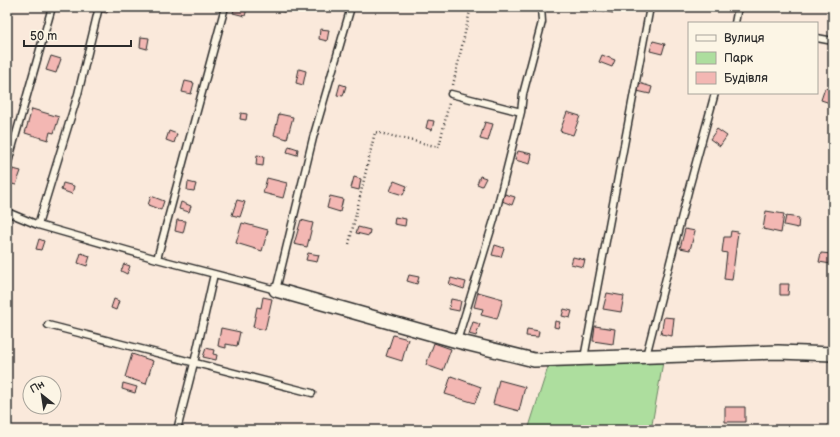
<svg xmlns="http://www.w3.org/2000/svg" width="840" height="437" viewBox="0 0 840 437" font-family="'Balsamiq Sans',sans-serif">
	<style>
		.green { fill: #adde9e; stroke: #6c8464 }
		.building { fill: #f3b7b3; stroke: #2b2b2b }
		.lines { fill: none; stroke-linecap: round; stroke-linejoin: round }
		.service-casing { stroke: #2b2b2b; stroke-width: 9 }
		.minor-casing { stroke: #2b2b2b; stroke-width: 16 }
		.path { stroke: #2b2b2b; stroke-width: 2.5; stroke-dasharray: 1 3; stroke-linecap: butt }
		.service { stroke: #fcf5e5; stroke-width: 6 }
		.minor { stroke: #fcf5e5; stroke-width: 13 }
	</style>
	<rect width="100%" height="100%" fill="#fae9db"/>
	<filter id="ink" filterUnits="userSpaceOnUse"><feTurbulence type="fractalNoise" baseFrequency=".025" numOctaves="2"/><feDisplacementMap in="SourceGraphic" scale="8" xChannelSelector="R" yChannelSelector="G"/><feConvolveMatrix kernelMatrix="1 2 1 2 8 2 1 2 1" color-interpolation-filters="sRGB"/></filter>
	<g filter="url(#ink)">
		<path class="green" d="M663,362L651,430H528L549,364Z"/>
		<path class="building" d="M103,7H108L107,13L102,12Z
			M235,7L247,9L245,16L233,13Z
			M275,7H285L284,12L274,10Z
			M600,7H614L613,13L600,10Z
			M659,7H673L672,10Z
			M320,29L329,30L327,41L319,39Z
			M141,37L149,38L147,49L140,47Z
			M653,41L665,44L662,54L650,51Z
			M602,55L615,60L612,67L599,62Z
			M51,56L61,59L56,73L46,70Z
			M299,69L306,71L303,85L296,83Z
			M185,81L194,83L191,94L182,92Z
			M639,83L652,87L650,94L637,91Z
			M340,84L346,86L343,96L337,95Z
			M825,88L833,90V104L821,100Z
			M32,109L59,117L54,133L50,132L48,140L25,133Z
			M567,112L580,116L573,135L560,131Z
			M241,113L247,114L246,120L240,119Z
			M279,114L293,117L287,139L274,135Z
			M428,120L434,121L432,130L426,128Z
			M485,122L493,124L488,141L480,139Z
			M717,129L727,136L720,146L710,139Z
			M169,131L177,134L174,143L166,140Z
			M289,146L298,149L297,155L287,152Z
			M518,151L532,154L530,164L515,160Z
			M257,155L264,156L263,166L256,165Z
			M13,169L21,171L16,185L8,183Z
			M480,176L486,178L482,186L477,184Z
			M354,177L361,179L359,190L351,188Z
			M267,178L287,183L283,198L263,193Z
			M394,181L407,186L403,195L390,191Z
			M188,182L196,184L194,191L187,190Z
			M63,183L74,186L72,194L61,190Z
			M505,194L515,197L512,205L502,201Z
			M151,196L164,201L161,210L148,205Z
			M330,196L343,199L340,212L327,208Z
			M237,200L245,202L240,217L232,215Z
			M181,202L191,206L189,212L179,209Z
			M766,211L784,214L781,233L763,229Z
			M786,216L799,218L798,228L784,225Z
			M395,217L406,219L405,226L394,224Z
			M177,220L186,221L183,233L175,231Z
			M301,220L313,223L307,247L294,244Z
			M242,223L268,230L262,251L236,243Z
			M358,227L370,230L369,236L356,233Z
			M685,229L695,231L690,250L680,248Z
			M731,231L738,232L732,280L724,279L727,253L722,252L724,237H730Z
			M39,239L44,241L41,250L36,249Z
			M495,245L504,248L501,257L492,255Z
			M81,253L90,256L87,266L78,263Z
			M308,253L319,255L317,262L306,260Z
			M821,253L832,254L831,264L819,262Z
			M573,257L585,260L583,267L571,264Z
			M124,264L130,266L127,274L121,271Z
			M409,275L419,277L417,284L407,281Z
			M451,278L466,282L464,289L449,284Z
			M780,284H789L788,295H780Z
			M478,292L503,299L497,319L481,315L483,309L474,307Z
			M607,293L624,296L621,312L603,309Z
			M263,297L272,299L265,330L253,327L257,307L261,308Z
			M114,299L119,301L116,310L111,308Z
			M451,299L461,301L459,311L449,309Z
			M564,309L572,311L570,318L562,316Z
			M664,317L674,318L672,336L661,334Z
			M555,321L560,322L558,328L554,327Z
			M473,322L480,324L476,336L469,334Z
			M595,326L615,329L613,344L593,341Z
			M221,328L240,332L237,346L226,344V348L218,346Z
			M527,329L539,331L538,337L526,336Z
			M393,335L408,339L402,361L386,356Z
			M434,343L451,349L443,371L426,365Z
			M206,348L214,350L213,354L217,355L216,360L203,357Z
			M132,354L153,361L146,384L125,377Z
			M451,376L481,387L475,403L445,394Z
			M499,380L525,387L519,411L493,404Z
			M123,383L137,387L135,393L122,389Z
			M725,407H745V422H725Z"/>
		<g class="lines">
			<defs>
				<path id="service" d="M735,23L738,7
					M817,38L833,41
					M451,94L521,112
					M7,166L52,7
					M7,212L38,225L157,259L276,290L313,138L351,7
					M38,225L78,94L99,7
					M157,259L225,7
					M48,325L312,393
					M457,341L494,220L521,112L523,94L542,22L541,7
					M646,356L689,188L715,93
					M584,358L650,7
					M177,430L194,363L214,274"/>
				<path id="minor" d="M276,290L457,341L534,360L778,352L833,354"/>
			</defs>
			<use href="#service" class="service-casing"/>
			<use href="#minor" class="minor-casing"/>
			<path class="path" d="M453,85L471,7
				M349,244L375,132L439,147L449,103"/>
			<use href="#service" class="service"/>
			<use href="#minor" class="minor"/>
		</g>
	</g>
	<rect width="840" height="437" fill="none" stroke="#fcf5e5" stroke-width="24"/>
	<rect x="12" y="12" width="816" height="413" fill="none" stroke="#2b2b2b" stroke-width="1.5" filter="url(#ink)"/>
	<rect x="688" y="22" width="130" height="72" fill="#fcf5e5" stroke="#a8a49b"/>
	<rect x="696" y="35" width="20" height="6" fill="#fcf5e5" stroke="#a8a49b"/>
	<text x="724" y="42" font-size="12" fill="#2b2b2b">Вулиця</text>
	<rect x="696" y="52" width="20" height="12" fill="#adde9e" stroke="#a8a49b"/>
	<text x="724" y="62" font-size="12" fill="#2b2b2b">Парк</text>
	<rect x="696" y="72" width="20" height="12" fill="#f3b7b3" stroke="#a8a49b"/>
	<text x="724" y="82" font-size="12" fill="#2b2b2b">Будівля</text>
	<g transform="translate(42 395) rotate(330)"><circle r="19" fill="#fcf5e5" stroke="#a8a49b"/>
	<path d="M0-3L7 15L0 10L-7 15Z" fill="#2b2b2b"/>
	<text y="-6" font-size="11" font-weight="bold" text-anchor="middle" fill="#2b2b2b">Пн</text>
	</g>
	<path d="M24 40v6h107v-6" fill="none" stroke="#2b2b2b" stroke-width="2"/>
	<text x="30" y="40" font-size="12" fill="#2b2b2b" stroke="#fcf5e5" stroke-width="3" paint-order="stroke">50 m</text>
</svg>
